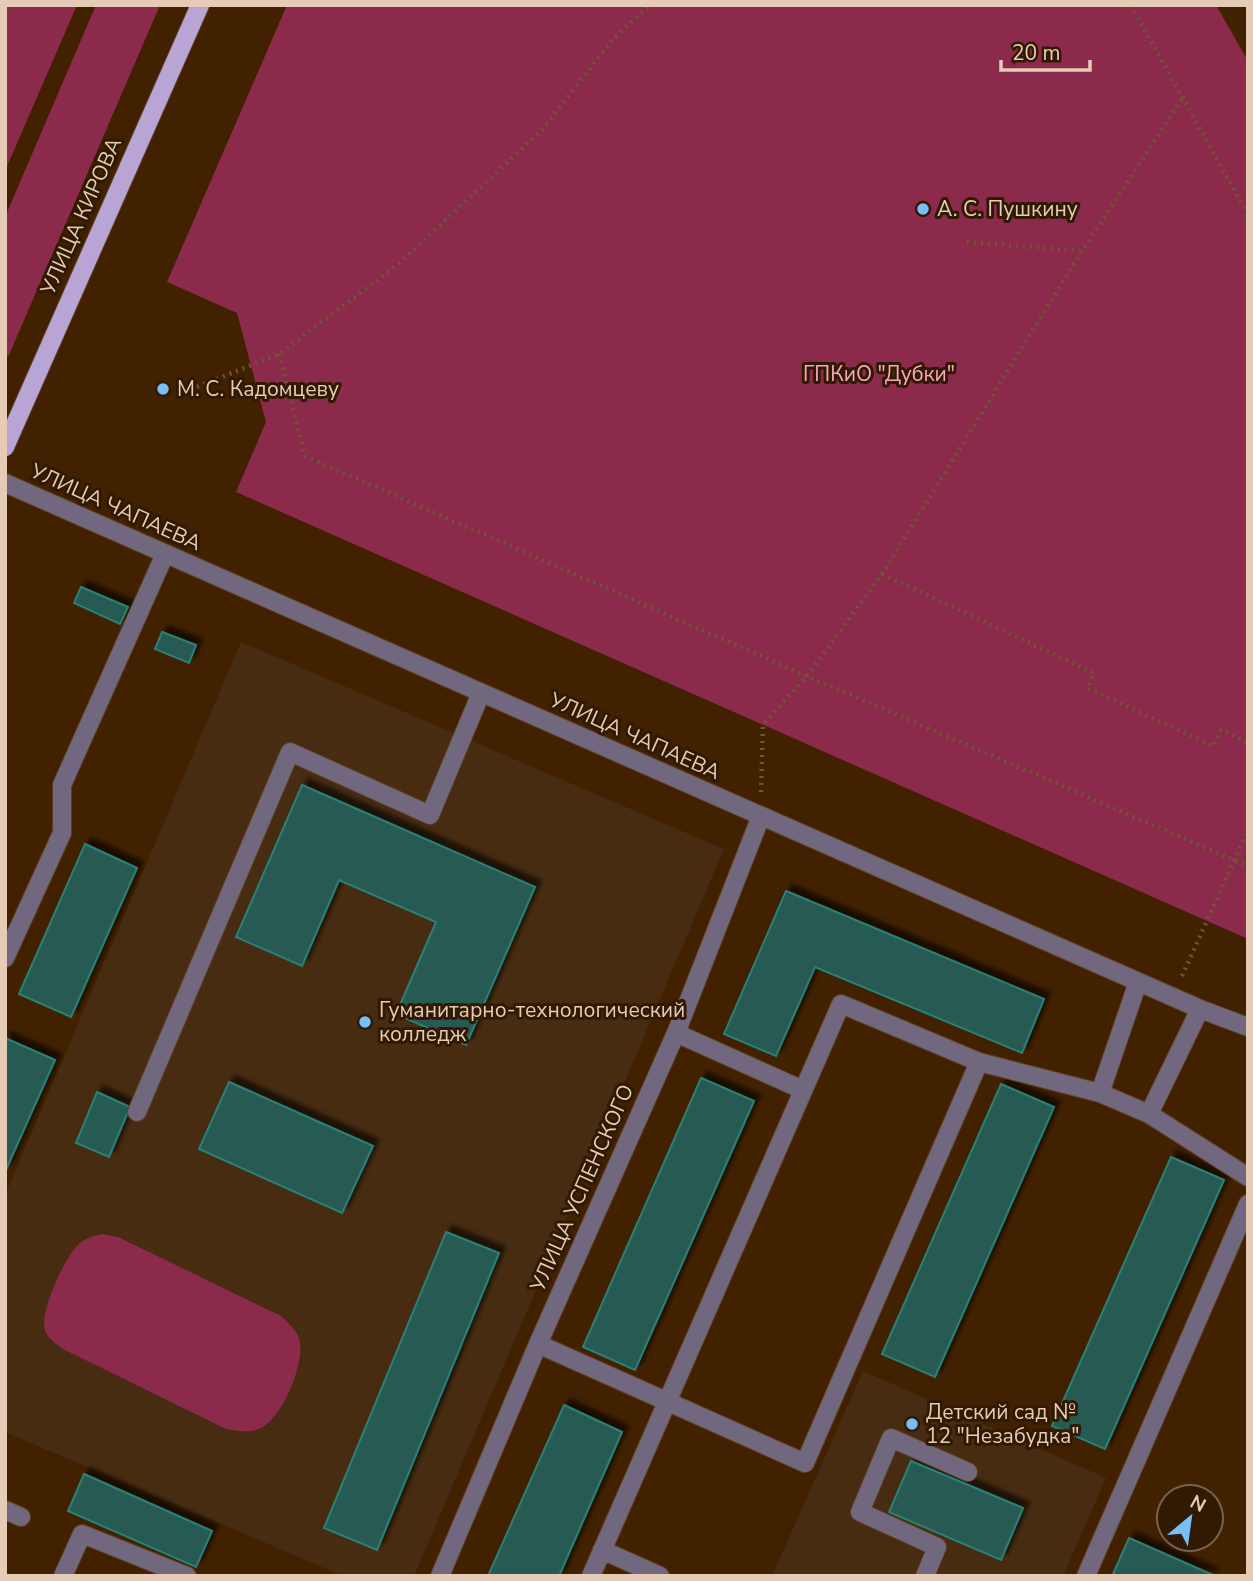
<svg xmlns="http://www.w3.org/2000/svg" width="1253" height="1581" viewBox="0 0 1253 1581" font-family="'Nunito Sans',sans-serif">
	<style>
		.built { fill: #472c11 }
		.green { fill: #8b2a4b }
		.building { fill: #285a53; stroke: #298176; stroke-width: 2; filter: url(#shadow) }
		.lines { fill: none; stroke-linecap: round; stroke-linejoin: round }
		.minor-casing { stroke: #5f4021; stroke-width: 20 }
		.major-casing { stroke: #5f4021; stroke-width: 20 }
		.path { stroke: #735437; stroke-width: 4.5; stroke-dasharray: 2 5; stroke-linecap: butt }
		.minor { stroke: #71687f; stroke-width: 18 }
		.major { stroke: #b8a5d5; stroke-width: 18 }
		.poi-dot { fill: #78bff7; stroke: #311a03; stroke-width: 2.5 }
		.labels { text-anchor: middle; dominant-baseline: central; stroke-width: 6; stroke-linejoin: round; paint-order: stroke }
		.poi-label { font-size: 21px; fill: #e6ccb6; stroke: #311a03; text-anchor: start }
		.street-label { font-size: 21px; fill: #e6ccb6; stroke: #311a03 }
		.park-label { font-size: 21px; fill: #faa7bc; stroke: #311a03 }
	</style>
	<defs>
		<filter id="shadow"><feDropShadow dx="6" dy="-6" stdDeviation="2" flood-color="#0009"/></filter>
	</defs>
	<rect width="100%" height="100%" fill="#412100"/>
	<path class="built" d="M241,642L724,849L414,1576H343L5,1432V1195Z
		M863,1371L1106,1478L1063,1576H772Z"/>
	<path class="green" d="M5,5H77L5,171Z
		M96,5H160L9,355L5,358V217Z
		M287,5H1216L1248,61V939L236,492L266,422L237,313L167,282Z
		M102,1234L118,1237L281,1316C288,1323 299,1332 300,1342C304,1365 282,1420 259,1429C248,1433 237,1431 226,1429L63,1349C56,1344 47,1338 45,1330C39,1312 65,1257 78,1245C84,1238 94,1236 102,1234Z"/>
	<path class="building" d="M81,587L128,607L120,624L74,603Z
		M162,632L196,645L189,663L155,649Z
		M302,785L535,887L466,1045L396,1014L436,922L339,880L302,966L236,937Z
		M85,844L137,868L71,1017L19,994Z
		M786,891L1044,999L1022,1053L815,967L776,1056L724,1034Z
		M5,1038L55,1060L5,1172Z
		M701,1078L754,1101L635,1370L583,1347Z
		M229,1082L373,1146L342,1213L199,1149Z
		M1001,1084L1054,1107L935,1377L882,1354Z
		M97,1092L130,1107L109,1157L76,1143Z
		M1171,1157L1224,1180L1105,1449L1052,1426Z
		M446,1232L499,1253L377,1550L324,1528Z
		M564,1405L622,1432L559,1576H488Z
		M911,1461L1023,1508L1001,1560L889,1512Z
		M84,1474L212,1531L196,1567L68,1511Z
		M1129,1538L1213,1575L1212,1576H1118L1113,1574Z"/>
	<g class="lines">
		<defs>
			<path id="minor" d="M5,483L1200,1009L1248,1027
				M5,958L62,833V785L165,554
				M676,1033L803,1090
				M1100,1093L1138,982
				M137,1112L290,752L430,815L481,693
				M1149,1114L1200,1009
				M538,1344L805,1463L979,1062
				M5,1510L21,1517
				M602,1550L660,1576
				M63,1576L82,1534L187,1576
				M440,1576L538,1344L676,1033L761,816
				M591,1576L841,1004L979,1062L1100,1093L1149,1114L1248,1177
				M925,1576L937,1547L860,1512L891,1438L968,1472
				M1086,1576L1248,1204"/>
			<path id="major" d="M5,447L200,5"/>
		</defs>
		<use href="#minor" class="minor-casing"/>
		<use href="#major" class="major-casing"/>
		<path class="path" d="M1131,5L1248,215
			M967,242L1082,251
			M279,354L305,456L807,676L1248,866
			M197,387L279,354L396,266L541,131L614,38L650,5
			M882,574L1094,673L1087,688L1214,746L1221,730L1248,743
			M761,792L763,725L807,676L882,574L1082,251L1182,99
			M1182,976L1248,830"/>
		<use href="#minor" class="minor"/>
		<use href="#major" class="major"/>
	</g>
	<g class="poi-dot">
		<circle cx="923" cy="209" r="7"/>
		<circle cx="163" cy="389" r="7"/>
		<circle cx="365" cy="1022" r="7"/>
		<circle cx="912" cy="1424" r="7"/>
	</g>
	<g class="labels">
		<g class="poi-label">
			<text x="937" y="209">А. С. Пушкину</text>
			<text x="177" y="389">М. С. Кадомцеву</text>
			<text x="379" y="1010">Гуманитарно-технологический<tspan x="379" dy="24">колледж</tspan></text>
			<text x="926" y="1412">Детский сад №<tspan x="926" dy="24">12 "Незабудка"</tspan></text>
		</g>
		<g class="street-label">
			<text transform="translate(81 216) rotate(-66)">УЛИЦА КИРОВА</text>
			<text transform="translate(116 507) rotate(24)">УЛИЦА ЧАПАЕВА</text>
			<text transform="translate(635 736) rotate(24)">УЛИЦА ЧАПАЕВА</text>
			<text transform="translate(582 1188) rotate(-66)">УЛИЦА УСПЕНСКОГО</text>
		</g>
		<g class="park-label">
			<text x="879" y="374">ГПКиО "Дубки"</text>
		</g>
	</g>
	<rect width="1253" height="1581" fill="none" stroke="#e6ccb6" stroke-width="14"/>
	<g transform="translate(1190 1518) rotate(29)"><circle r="33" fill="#311a03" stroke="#79614b" stroke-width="2"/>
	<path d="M0-5L12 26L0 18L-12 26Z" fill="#78bff7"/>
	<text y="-10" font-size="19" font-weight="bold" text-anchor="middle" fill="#e6ccb6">N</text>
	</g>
	<path d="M1001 60v10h89v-10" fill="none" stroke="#e6ccb6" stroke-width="3.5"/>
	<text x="1012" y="60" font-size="21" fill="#e6ccb6" stroke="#311a03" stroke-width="5" paint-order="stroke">20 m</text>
</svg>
